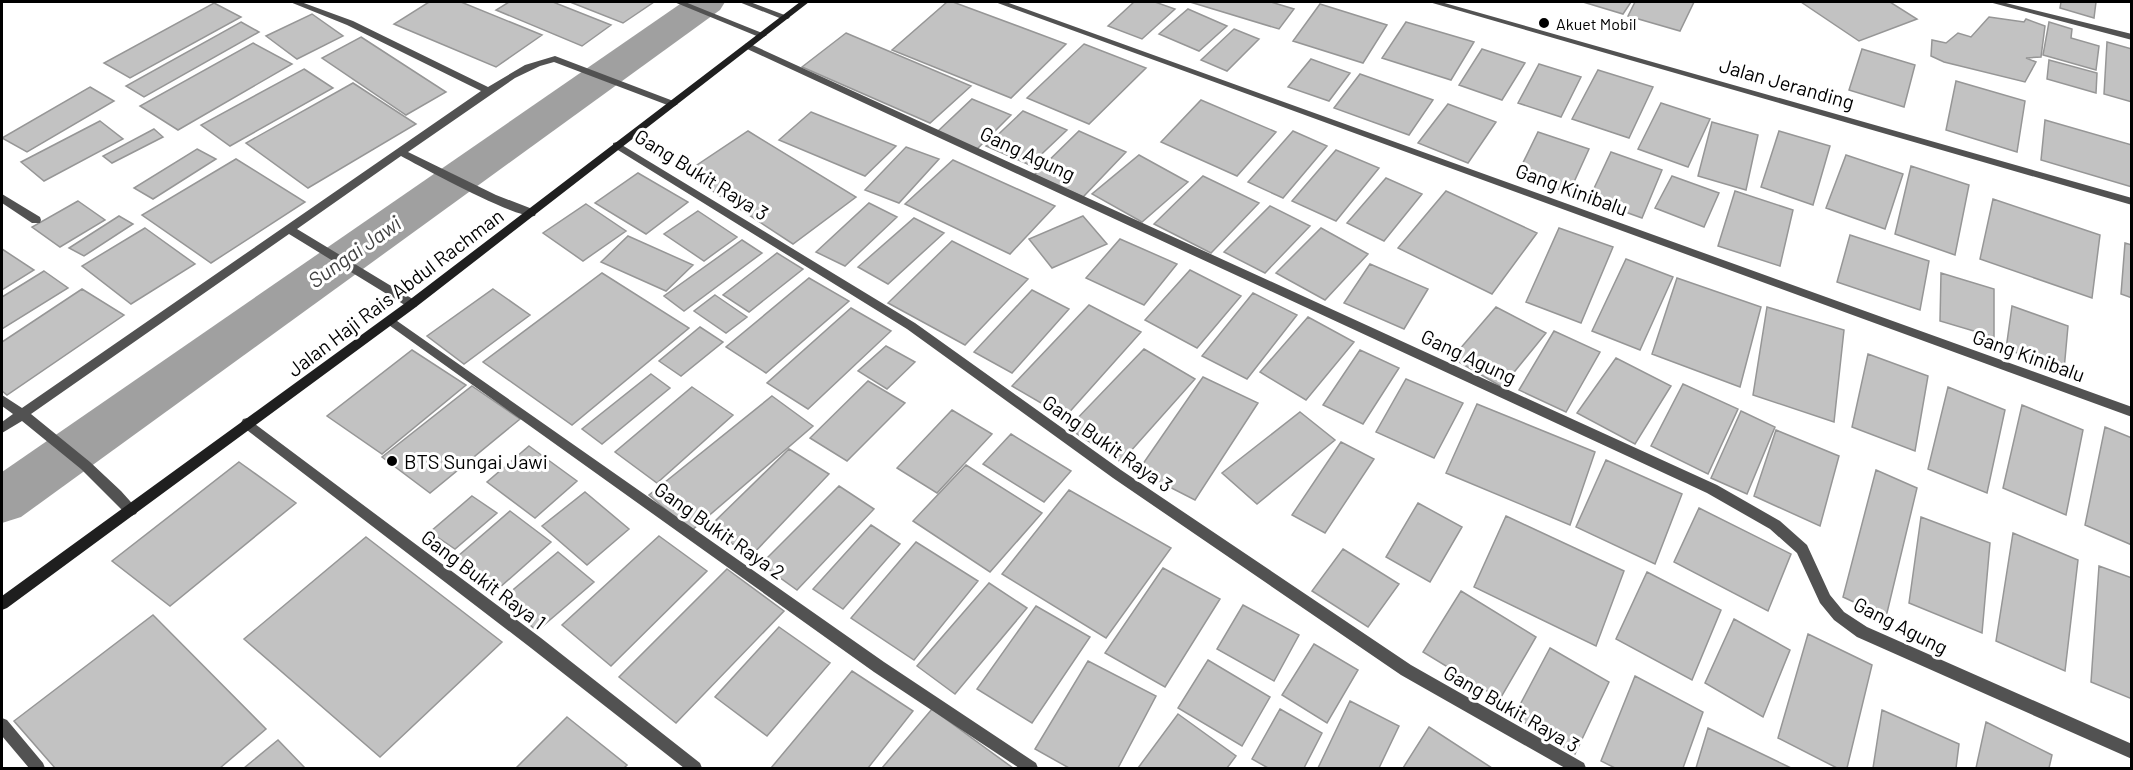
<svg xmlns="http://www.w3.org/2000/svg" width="2133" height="770" viewBox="0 0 2133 770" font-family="Barlow,sans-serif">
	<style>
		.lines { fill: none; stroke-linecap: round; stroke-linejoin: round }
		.canal { fill: #a0a0a0; fill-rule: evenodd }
		.building { fill: #c2c2c2; stroke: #969696; stroke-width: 1.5 }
		.lane { fill: #525252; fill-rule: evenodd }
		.street { fill: #525252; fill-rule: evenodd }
		.secondary { fill: #1f1f1f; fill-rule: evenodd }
		.poi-dot { fill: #000; stroke: #fff; stroke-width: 2 }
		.labels { text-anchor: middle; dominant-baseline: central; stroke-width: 6; stroke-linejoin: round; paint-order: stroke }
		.far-poi-label { font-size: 16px; fill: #000; stroke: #fff; text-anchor: start }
		.street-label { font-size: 20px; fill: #000; stroke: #fff }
		.poi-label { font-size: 20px; fill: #000; stroke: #fff; text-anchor: start }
		.water-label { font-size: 21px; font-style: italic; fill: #414141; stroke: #fff }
	</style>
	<rect width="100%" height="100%" fill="#fff"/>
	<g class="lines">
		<path class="canal" d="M683,2H725L720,10L21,517L2,523V472Z"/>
	</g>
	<path class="building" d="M429,2H461L542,35L496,67L394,24Z
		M509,2H553L611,25L582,46L496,10Z
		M570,2H654L623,23Z
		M947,2H953L1066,44L1011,98L892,50Z
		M1134,2H1155L1175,9L1142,39L1108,26Z
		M1190,2H1271L1294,9L1279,29Z
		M1583,2H1631L1623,14Z
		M1635,2H1694L1680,31L1628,16Z
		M1801,2H1890L1917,19L1859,41Z
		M2061,2H2096L2094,18L2060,8Z
		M214,3L241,17L130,78L104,63Z
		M1320,4L1387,25L1363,63L1293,41Z
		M1188,9L1227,26L1199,51L1159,34Z
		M312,14L343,36L297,59L266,36Z
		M1989,17L2024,22L2026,19L2045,26L2041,57L2026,58L2036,62L2025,82L1944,62L1931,56L1932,40L1946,43L1958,33L1971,37Z
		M241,22L259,32L144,97L126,86Z
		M1406,22L1474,42L1451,80L1382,58Z
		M2049,22L2072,29L2071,38L2099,46L2096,70L2043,55Z
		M1234,29L1259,39L1227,71L1201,60Z
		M846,33L971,86L930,123L802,67Z
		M361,37L446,92L406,115L322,58Z
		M2107,42L2132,49V102L2104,94Z
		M253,43L292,64L178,130L140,106Z
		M1084,44L1146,68L1089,124L1027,98Z
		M1482,49L1525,63L1502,100L1459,85Z
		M1862,49L1915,65L1904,107L1849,90Z
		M1311,59L1350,73L1329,101L1288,87Z
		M2049,60L2097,73L2096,93L2047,79Z
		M1539,64L1581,77L1561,117L1518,103Z
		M304,69L333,88L230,146L201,125Z
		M1598,70L1653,87L1629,138L1572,119Z
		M1360,74L1433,100L1409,135L1334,108Z
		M1956,81L2025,101L2017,152L1946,130Z
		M353,83L416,124L308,188L246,143Z
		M90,87L114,101L27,152L2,138Z
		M972,99L1011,115L977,149L937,132Z
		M1201,100L1276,132L1237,176L1161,142Z
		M1661,103L1710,119L1688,167L1638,149Z
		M1448,104L1496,122L1468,163L1418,143Z
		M1023,111L1067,130L1030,165L986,146Z
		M811,112L896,146L865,176L779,140Z
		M2045,120L2132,145V187L2041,160Z
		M100,121L123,139L44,181L21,162Z
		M1712,122L1758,135L1746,190L1698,176Z
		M154,129L163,137L112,163L103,156Z
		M748,131L856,197L793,244L685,173Z
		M1079,131L1126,152L1083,197L1034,175Z
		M1293,131L1327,146L1283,198L1248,182Z
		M1779,131L1830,146L1813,205L1761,187Z
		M1538,132L1589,149L1569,193L1517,175Z
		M906,147L939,159L899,203L865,190Z
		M197,149L216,159L153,199L134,188Z
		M1336,150L1379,168L1336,221L1292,201Z
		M1611,152L1662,170L1642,218L1589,199Z
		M1139,155L1188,182L1142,222L1092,194Z
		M1846,155L1903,174L1885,229L1826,208Z
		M236,159L305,202L211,263L142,215Z
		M953,160L1055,206L1010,254L905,204Z
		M1911,166L1969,185L1955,255L1895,234Z
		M638,173L688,202L646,234L595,203Z
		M1203,176L1259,203L1211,253L1154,224Z
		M1672,176L1719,193L1704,227L1655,208Z
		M1386,178L1422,194L1384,241L1347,223Z
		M1446,191L1537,233L1492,294L1398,248Z
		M1735,191L1793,210L1780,266L1718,246Z
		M1993,199L2100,235L2092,298L1980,259Z
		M78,201L105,220L60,247L32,227Z
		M869,203L897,217L845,266L816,252Z
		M586,204L626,231L583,261L543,233Z
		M1270,206L1310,226L1265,273L1224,252Z
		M698,211L737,237L704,261L664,234Z
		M119,216L133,224L84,256L69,248Z
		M1083,216L1107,244L1052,268L1029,239Z
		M914,218L944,233L888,284L858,267Z
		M145,228L195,264L131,304L82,266Z
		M1321,228L1368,254L1325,300L1276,273Z
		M1559,228L1613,247L1581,323L1526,302Z
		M1850,235L1929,261L1920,310L1837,282Z
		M628,236L693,265L666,291L601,262Z
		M1120,239L1177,264L1144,305L1086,278Z
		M742,240L762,253L684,311L664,296Z
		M952,241L1028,279L965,345L888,303Z
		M2125,243L2132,245V298L2121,294Z
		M2,249L34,270L2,290Z
		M777,253L803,269L749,312L723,295Z
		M1626,259L1673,277L1640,350L1592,331Z
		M1370,264L1428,289L1404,329L1344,303Z
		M1190,270L1241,296L1197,348L1145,320Z
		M44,271L68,288L2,329V297Z
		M602,273L689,328L572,425L483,362Z
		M1941,273L1994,289V337L1940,321Z
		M809,278L849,301L766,373L726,347Z
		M1677,278L1761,307L1740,387L1652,354Z
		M82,289L124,315L7,395L2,391V342Z
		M493,289L530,315L464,364L427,336Z
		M1032,290L1069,309L1012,373L974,352Z
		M1253,293L1297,315L1247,379L1202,356Z
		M715,295L747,317L726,333L694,311Z
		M1089,305L1141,332L1065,417L1012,386Z
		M2012,306L2068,326L2064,370L2006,349Z
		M1496,307L1546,333L1502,387L1452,358Z
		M1767,307L1844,330L1834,422L1753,395Z
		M851,308L891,331L808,409L767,383Z
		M1308,317L1354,342L1306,400L1260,372Z
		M700,327L723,342L681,376L659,361Z
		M1554,331L1600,352L1566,412L1519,390Z
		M886,346L915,362L887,389L858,371Z
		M1144,349L1195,379L1121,462L1068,428Z
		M412,350L466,385L382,454L327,416Z
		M1360,350L1399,368L1363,424L1323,405Z
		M1868,354L1928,376L1915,451L1852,427Z
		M1616,358L1671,386L1635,444L1577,413Z
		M651,374L670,388L602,444L582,429Z
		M1203,377L1258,403L1195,500L1138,471Z
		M1406,379L1463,403L1434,458L1376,432Z
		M868,381L905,403L847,461L810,438Z
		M1683,384L1738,409L1708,474L1651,446Z
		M472,386L520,419L430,493L382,457Z
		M692,387L733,415L657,483L615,452Z
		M1948,387L2005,410L1987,493L1928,469Z
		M772,396L813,426L691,531L649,495Z
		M1477,404L1595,452L1570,525L1446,473Z
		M2022,405L2083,430L2066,515L2003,488Z
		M952,410L992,434L937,493L897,468Z
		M1741,411L1775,427L1747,494L1711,478Z
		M1300,412L1335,440L1257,504L1222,473Z
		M2105,427L2132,438V545L2085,525Z
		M1776,430L1839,456L1820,526L1754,496Z
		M1011,434L1071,471L1044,502L983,464Z
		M1341,442L1374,459L1325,533L1292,515Z
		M529,446L577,481L535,518L487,482Z
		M789,449L829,474L751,556L708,528Z
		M1606,460L1682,494L1655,564L1576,527Z
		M239,462L296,503L170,606L112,561Z
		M966,465L1042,513L990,572L913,521Z
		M1876,470L1917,488L1886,617L1843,597Z
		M839,486L874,509L797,590L761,564Z
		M1069,490L1171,548L1106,638L1002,574Z
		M585,492L629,529L587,565L542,526Z
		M472,496L497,513L455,549L430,532Z
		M1418,503L1462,527L1430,582L1386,557Z
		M1699,508L1791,554L1768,611L1674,562Z
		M510,511L551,542L498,589L457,557Z
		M1506,516L1624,571L1596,646L1474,587Z
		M1921,517L1990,543L1982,633L1909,603Z
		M871,525L900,544L843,609L813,589Z
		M2013,533L2078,560L2065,671L1996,641Z
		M659,536L707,571L611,666L562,625Z
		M366,537L502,642L380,757L244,639Z
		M916,542L978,581L914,660L851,618Z
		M1343,549L1399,584L1368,627L1312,591Z
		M558,552L594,582L537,631L501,600Z
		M2099,566L2132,578V699L2091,682Z
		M1163,568L1220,599L1165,687L1105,653Z
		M727,569L784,611L676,723L619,677Z
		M1647,572L1721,610L1692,680L1616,639Z
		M989,583L1027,608L955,694L917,666Z
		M1461,591L1536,637L1500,699L1423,652Z
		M1243,605L1299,635L1274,681L1217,649Z
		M1036,606L1090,637L1032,723L977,689Z
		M153,615L266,729L220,768H55L14,721Z
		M1734,619L1790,650L1763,717L1705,683Z
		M779,627L830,663L767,736L715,697Z
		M1808,634L1872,665L1847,768H1837L1778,738Z
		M1314,644L1358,670L1327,723L1282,695Z
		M1550,648L1609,682L1575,754L1514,716Z
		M1208,660L1270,697L1242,746L1178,708Z
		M1088,661L1156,696L1118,768H1069L1035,749Z
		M852,671L913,711L868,768H771Z
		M1635,676L1703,712L1683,768H1615L1601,761Z
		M1350,701L1399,726L1379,768H1318Z
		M932,709L1013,768H882Z
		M1280,709L1322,733L1304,768H1268L1252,759Z
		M1882,710L1959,744L1956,768H1873Z
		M1178,714L1236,756L1227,768H1138Z
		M567,717L627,765L624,768H516Z
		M1986,722L2052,755L2049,768H1976Z
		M1429,727L1492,768H1403Z
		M1708,728L1791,768H1696Z
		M278,740L305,768H244Z"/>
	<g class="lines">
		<path class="lane" d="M674,2H685L767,35L762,38L759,37Z"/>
		<path class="street" d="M290,2H301L353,21L488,87L525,65L555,56L676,102L678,104L673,107L670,106L554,62L540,66L515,78L408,152L496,195L535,210L536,213L535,216C516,219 423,168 401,156L297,229L416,301L418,304L416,307H408L289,234L31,414L90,462L121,491L138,510L136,514L131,516L126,514L81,469L22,421L2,433V422L13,414L2,406V395L22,408L481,91L347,25Z
			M739,2H750L790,17L788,19H782Z
			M995,2H1006L2132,407V417Z
			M1429,2H1441L2132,198V205Z
			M1989,2H2002L2132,34V40Z
			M748,43L1717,485L1780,521L1807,545L1830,595L1844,612L1867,627L2132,744V759L1857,637L1834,620L1820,603L1797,553L1770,529L1707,493L745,48V44Z
			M617,142L915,323L1121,470L1411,665L1584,763L1586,768H1565L1401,675L1113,478L907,329L613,147V143Z
			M2,194L40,217L41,220L40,223H32L2,203Z
			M390,316L884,662L1036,763L1038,768H1019L874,672L386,323L384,320Z
			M247,418L541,638L700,763L702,768H684L531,648L243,427L241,423L243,419Z
			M2,718L7,720L43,763L45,768H29L2,736Z"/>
		<path class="secondary" d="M800,2H809L416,307L7,608L2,610V596L408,301Z"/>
	</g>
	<g class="poi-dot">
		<circle cx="1544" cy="23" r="6"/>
		<circle cx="392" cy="461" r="6"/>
	</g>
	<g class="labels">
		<g class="far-poi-label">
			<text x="1556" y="23">Akuet Mobil</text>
		</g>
		<g class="street-label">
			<text transform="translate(1787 83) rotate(16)">Jalan Jeranding</text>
			<text transform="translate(1028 153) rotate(25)">Gang Agung</text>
			<text transform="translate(702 174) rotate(32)">Gang Bukit Raya 3</text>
			<text transform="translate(1572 189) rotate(20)">Gang Kinibalu</text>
			<text transform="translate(395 292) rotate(-37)">Jalan Haji Rais Abdul Rachman</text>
			<text transform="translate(2029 355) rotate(20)">Gang Kinibalu</text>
			<text transform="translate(1469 356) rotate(25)">Gang Agung</text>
			<text transform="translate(1108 443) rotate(35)">Gang Bukit Raya 3</text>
			<text transform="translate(720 530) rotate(35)">Gang Bukit Raya 2</text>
			<text transform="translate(484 579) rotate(37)">Gang Bukit Raya 1</text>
			<text transform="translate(1901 625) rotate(27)">Gang Agung</text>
			<text transform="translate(1512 708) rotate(30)">Gang Bukit Raya 3</text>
		</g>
		<g class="poi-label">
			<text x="404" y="461">BTS Sungai Jawi</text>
		</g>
		<g class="water-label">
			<text transform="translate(354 251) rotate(-35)">Sungai Jawi</text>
		</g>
	</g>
	<rect width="2133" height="770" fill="none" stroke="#000000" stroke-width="6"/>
</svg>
